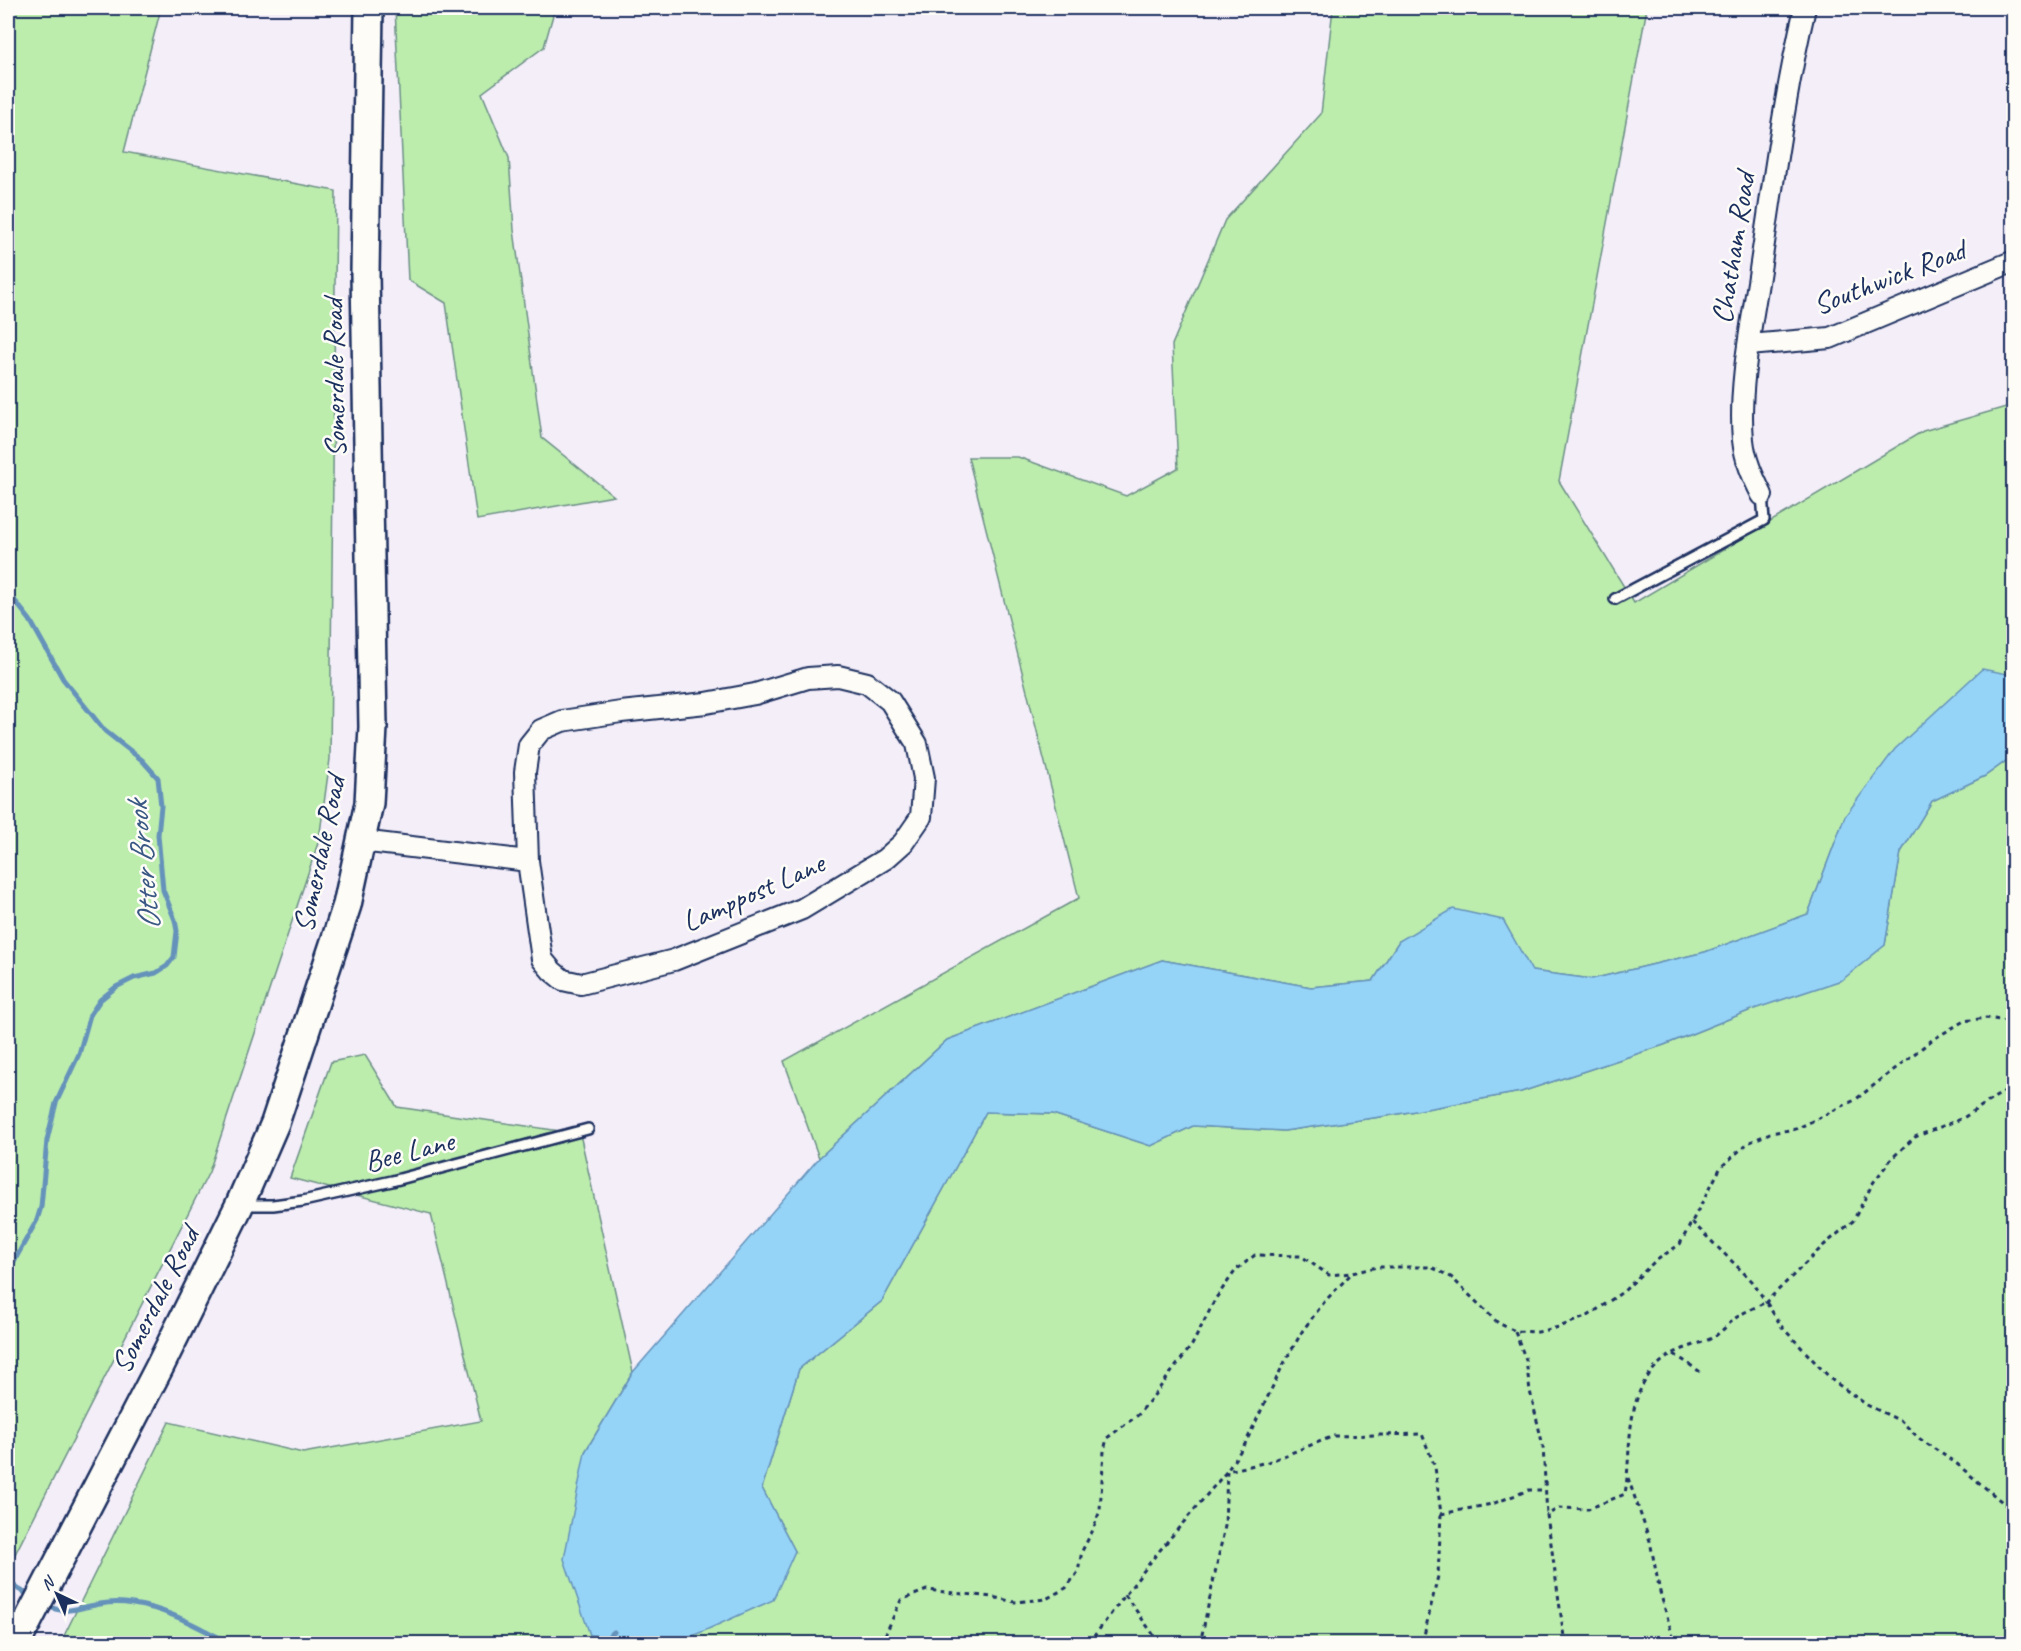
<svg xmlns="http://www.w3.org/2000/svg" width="2021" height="1651" viewBox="0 0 2021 1651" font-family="Caveat,sans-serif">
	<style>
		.green { fill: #bcedad; stroke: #6c8e86; stroke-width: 1.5 }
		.water { fill: #96d4f7; stroke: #6592ba; stroke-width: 1.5 }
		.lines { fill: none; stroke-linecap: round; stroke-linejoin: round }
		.stream { stroke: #6592ba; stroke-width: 5 }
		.lane-casing { stroke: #1b2f5e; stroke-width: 14 }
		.street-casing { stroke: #1b2f5e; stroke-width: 24 }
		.secondary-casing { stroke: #1b2f5e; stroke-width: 32 }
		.path { stroke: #1b2f5e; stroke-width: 3; stroke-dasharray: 4.5 4.5; stroke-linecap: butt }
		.lane { stroke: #fdfcf7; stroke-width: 9 }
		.street { stroke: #fdfcf7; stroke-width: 20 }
		.secondary { stroke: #fdfcf7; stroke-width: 27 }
		.labels { text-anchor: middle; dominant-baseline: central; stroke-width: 5; stroke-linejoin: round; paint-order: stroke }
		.street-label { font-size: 30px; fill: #1b2f5e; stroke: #fdfcf7 }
		.water-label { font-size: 32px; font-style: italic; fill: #3a5884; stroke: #fdfcf7 }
	</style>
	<rect width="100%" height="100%" fill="#f4eef9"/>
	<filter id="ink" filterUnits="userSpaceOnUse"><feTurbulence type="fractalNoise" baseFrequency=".0167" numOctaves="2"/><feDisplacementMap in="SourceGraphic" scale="12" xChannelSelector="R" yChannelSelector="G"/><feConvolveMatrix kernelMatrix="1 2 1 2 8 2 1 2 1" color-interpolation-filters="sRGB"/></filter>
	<g filter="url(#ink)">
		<path class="green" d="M8,8H161L124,152L336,191L330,759L319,840L209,1172L8,1568Z
			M395,8H555L544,47L482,93L509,158L514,230L542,438L614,496L477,520L446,303L408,280Z
			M1333,8H1647L1559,481L1634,603L1923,431L2013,405V675L2007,674L1845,816L1808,914L1705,952L1592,979L1531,971L1503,920L1399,941L1373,981L1311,987L1162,960L947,1040L819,1158L784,1061L1079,898L968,457H1018L1126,496L1178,468L1172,345L1225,220L1321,114Z
			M2013,756V1643L60,1644L169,1422L303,1453L481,1421L431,1214L290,1178L331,1062L365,1055L397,1107L580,1134L633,1372L585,1452L795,1551L762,1488L799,1369L882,1301L986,1112L1053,1114L1151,1146L1193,1126L1284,1131L1387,1116L1521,1092L1664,1045L1751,1010L1885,945L1901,852L1932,801L1985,776Z"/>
		<path class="water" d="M1982,669L2013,675V756L1985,776L1932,801L1901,852L1885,945L1842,980L1751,1010L1664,1045L1521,1092L1387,1116L1284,1131L1193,1126L1151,1146L1053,1114L986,1112L882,1301L799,1369L762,1488L795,1551L773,1600L677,1643L590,1635L564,1559L585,1452L633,1372L819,1158L947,1040L1162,960L1311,987L1373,981L1399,941L1453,909L1503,920L1532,971L1592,979L1705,952L1808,914L1845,816L1895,749Z"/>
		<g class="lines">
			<path class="stream" d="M8,592L30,620L63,679L105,731L142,760L158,778L161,806L158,835L163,890L175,920L177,931L174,957L167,966L156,973L134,978L116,987L100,1000L90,1015L79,1054L56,1103L47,1140L41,1207L37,1220L8,1272
				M8,1580L18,1589L33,1597
				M46,1605C65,1616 80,1607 100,1604C111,1602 122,1602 133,1604C169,1609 199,1628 232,1644
				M599,1644L614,1632"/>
			<defs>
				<path id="lane" d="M1615,599L1764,520L1762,495
					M244,1205H273L303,1201L392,1181L588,1129"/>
				<path id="street" d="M1749,345L1830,338L2014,261
					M1762,495C1753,477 1745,460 1743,440C1738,384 1753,319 1761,263C1774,178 1785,92 1805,8
					M838,676L867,683L890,701L917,744L924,778L921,817L903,843L885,859L802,909L674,960L581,984L563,980L552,971L542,959L528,861L525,772L529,745L541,730L562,721L621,712L706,703L755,694L808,678Z
					M361,841L528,861"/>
				<path id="secondary" d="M16,1644L160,1366L239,1206L275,1123L347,905L369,803L373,727L365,274L369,8"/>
			</defs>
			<use href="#lane" class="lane-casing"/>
			<use href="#street" class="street-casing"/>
			<use href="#secondary" class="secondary-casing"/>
			<path class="path" d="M1692,1222L1752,1281L1766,1302L1824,1245L1853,1221L1873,1183L1892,1158L1915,1137L1963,1118L2014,1085
				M1515,1332L1526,1360L1530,1391L1543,1446L1547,1515
				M1674,1354L1702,1373
				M1628,1478L1650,1541L1660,1592L1675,1644
				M1441,1514L1492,1504L1529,1490H1545
				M1125,1595L1160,1644
				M881,1644L901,1600L927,1590L992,1597L1015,1602L1046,1599L1066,1588L1078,1572L1082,1551L1093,1530L1100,1510L1104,1451L1107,1438L1138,1415L1155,1394L1192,1345L1216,1298L1236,1270L1255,1255L1301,1256L1329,1275L1352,1273L1377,1267H1431L1451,1277L1498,1323L1515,1331L1538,1332L1559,1327L1588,1316L1624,1291L1654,1262L1680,1244L1721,1167L1748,1143L1770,1133L1796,1129L1855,1100L1932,1040L1964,1021L1986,1018L2014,1022
				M1088,1644L1155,1556L1227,1471L1245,1444L1283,1365L1303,1330L1325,1301L1352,1273
				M1200,1644L1225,1526L1227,1471L1268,1462L1334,1436L1422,1434L1435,1467L1441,1514L1438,1576L1422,1644
				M1565,1644L1547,1515L1559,1508L1588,1509L1625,1494C1633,1444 1621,1383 1674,1353C1686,1347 1700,1344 1712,1338C1722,1332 1729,1323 1737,1317C1746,1311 1756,1307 1766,1302L1782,1327L1832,1380L1867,1405L1901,1421L1920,1439L1957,1464L2014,1512"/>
			<use href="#lane" class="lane"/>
			<use href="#street" class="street"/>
			<use href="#secondary" class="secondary"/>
		</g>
	</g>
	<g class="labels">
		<g class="street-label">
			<text transform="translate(1733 248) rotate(-81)">Chatham Road</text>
			<text transform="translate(1889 277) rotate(-21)">Southwick Road</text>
			<text transform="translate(334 378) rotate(-91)">Somerdale Road</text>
			<text transform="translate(319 854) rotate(-78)">Somerdale Road</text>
			<text transform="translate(753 892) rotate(-24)">Lamppost Lane</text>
			<text transform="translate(409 1151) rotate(-14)">Bee Lane</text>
			<text transform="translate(155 1300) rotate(-63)">Somerdale Road</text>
		</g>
		<g class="water-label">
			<text transform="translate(143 866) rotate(-96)">Otter Brook</text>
		</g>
	</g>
	<rect width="2021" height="1651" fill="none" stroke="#fdfcf7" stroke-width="30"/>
	<rect x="15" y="15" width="1991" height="1621" fill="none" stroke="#1b2f5e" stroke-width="2" filter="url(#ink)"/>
	<g transform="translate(57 1594) rotate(316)" stroke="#fdfcf7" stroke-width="4.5" paint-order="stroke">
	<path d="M0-4.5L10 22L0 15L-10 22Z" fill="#1b2f5e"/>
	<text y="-9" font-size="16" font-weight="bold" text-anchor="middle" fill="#1b2f5e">N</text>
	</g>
</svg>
